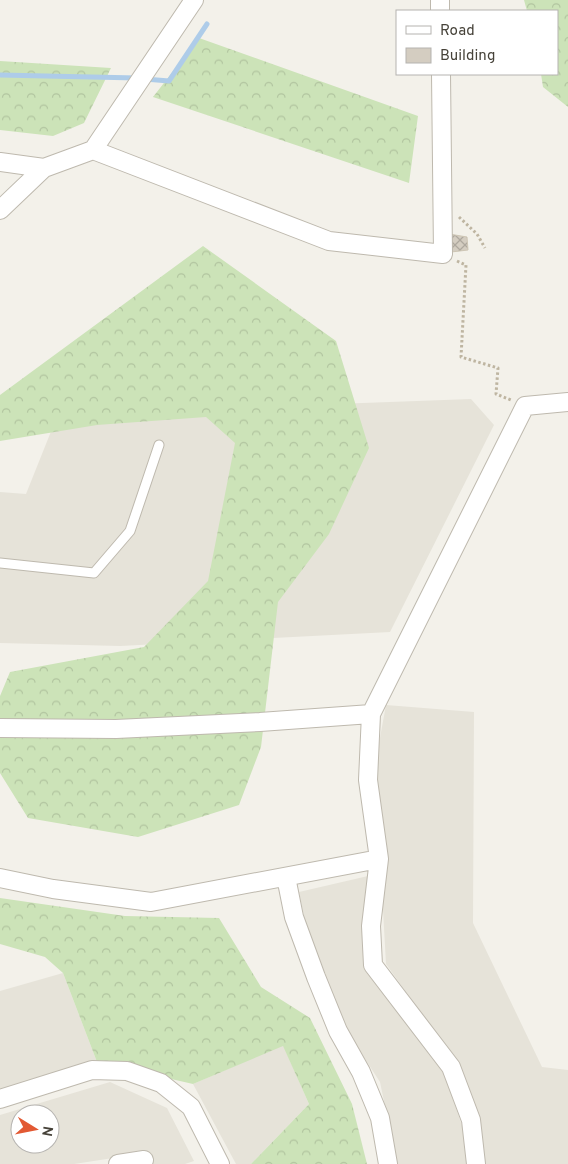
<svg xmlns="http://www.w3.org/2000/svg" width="568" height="1164" viewBox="0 0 568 1164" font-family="Overpass,sans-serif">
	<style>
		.residential { fill: #e6e3d9; fill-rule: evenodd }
		.forest { fill: url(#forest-crowns) }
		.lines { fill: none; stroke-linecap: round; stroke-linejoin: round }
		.stream { stroke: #aecce9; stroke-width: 5 }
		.building { fill: url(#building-cross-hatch); stroke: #cec6b5 }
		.service-casing { stroke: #beb9ae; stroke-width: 11 }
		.minor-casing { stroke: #beb9ae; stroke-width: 20 }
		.path { stroke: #beb5a1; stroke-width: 3; stroke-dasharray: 2.5 2.5; stroke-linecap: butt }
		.service { stroke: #fff; stroke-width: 9 }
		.minor { stroke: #fff; stroke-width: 18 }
	</style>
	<defs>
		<pattern id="forest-crowns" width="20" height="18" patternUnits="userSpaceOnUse" patternTransform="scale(1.25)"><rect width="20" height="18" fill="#cce3b8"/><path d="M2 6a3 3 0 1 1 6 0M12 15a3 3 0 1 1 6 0" fill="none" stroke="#b1c49f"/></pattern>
		<pattern id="building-cross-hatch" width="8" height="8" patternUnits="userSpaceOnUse" patternTransform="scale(1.25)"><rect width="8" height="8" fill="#d4cdc1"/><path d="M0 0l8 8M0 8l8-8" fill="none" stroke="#aea89e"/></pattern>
	</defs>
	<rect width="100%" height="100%" fill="#f3f1ea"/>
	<path class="residential" d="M471,399L494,425L390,632L120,646L0,643V492L26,494L58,414Z
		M386,705L474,712L473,923L542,1067L568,1070V1164H482L458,1065L386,964L375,765Z
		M368,876L370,958L395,1008L445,1075L473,1159V1164H397L380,1082L319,988L299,892Z
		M63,973L97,1062L0,1091V991Z
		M283,1045L309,1104L251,1164H236L193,1084Z
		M110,1082L167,1108L194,1161L185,1164H115L113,1158L74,1164H0V1115ZM20,1114H50V1144H20Z"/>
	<path class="forest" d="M524,0H568V107L543,87L541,74H557V11H527Z
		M199,38L418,116L409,183L153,97Z
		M0,61L111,68L84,123L53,136L0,130Z
		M203,246L336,341L369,448L329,534L278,602L261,747L239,805L138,837L28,818L0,773V696L10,672L144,647L208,581L235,443L206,417L97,425L0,441V395Z
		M0,898L125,916L219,918L261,987L310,1018L352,1104L367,1164H251L309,1104L283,1046L193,1084L97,1062L63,973L45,957L0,944Z"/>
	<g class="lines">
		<path class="stream" d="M0,75L137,78
			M145,79L169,81L207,24"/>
	</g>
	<path class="building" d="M449,234L467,237L468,250L451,252Z"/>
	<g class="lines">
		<defs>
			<path id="service" d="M0,563L94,573L130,531L159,445"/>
			<path id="minor" d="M440,0V11
				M93,150L329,241L443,254L441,74
				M0,162L44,168
				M0,210L44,168L93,150L194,0
				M0,728L116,729L260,722L371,714
				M286,877L294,917L316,977L338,1031L361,1072L380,1118L388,1164
				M0,878L53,889L151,902L379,859
				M0,1099L92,1070L127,1071L161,1083L191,1107L220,1164
				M118,1164L144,1160
				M476,1164L471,1120L451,1067L373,965L371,926L379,859L368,780L371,714L525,406L568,402"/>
		</defs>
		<use href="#service" class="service-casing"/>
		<use href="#minor" class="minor-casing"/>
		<path class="path" d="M459,217L477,234L485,248
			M457,261L466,265L461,357L498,368L496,394L511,400"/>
		<use href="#service" class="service"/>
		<use href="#minor" class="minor"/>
	</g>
	<rect x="396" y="10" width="162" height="65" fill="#ffffff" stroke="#b5b3b0"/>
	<rect x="406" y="26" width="25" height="8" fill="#ffffff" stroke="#b5b3b0"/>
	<text x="440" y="35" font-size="15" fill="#464239">Road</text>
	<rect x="406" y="48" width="25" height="15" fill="#d4cdc1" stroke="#b5b3b0"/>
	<text x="440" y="60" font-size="15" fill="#464239">Building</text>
	<g transform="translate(35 1129) rotate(100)"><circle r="24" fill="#ffffff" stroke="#b5b3b0"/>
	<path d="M0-4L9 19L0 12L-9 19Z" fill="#e25933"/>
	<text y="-8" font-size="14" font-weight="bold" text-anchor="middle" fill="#464239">N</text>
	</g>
</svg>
